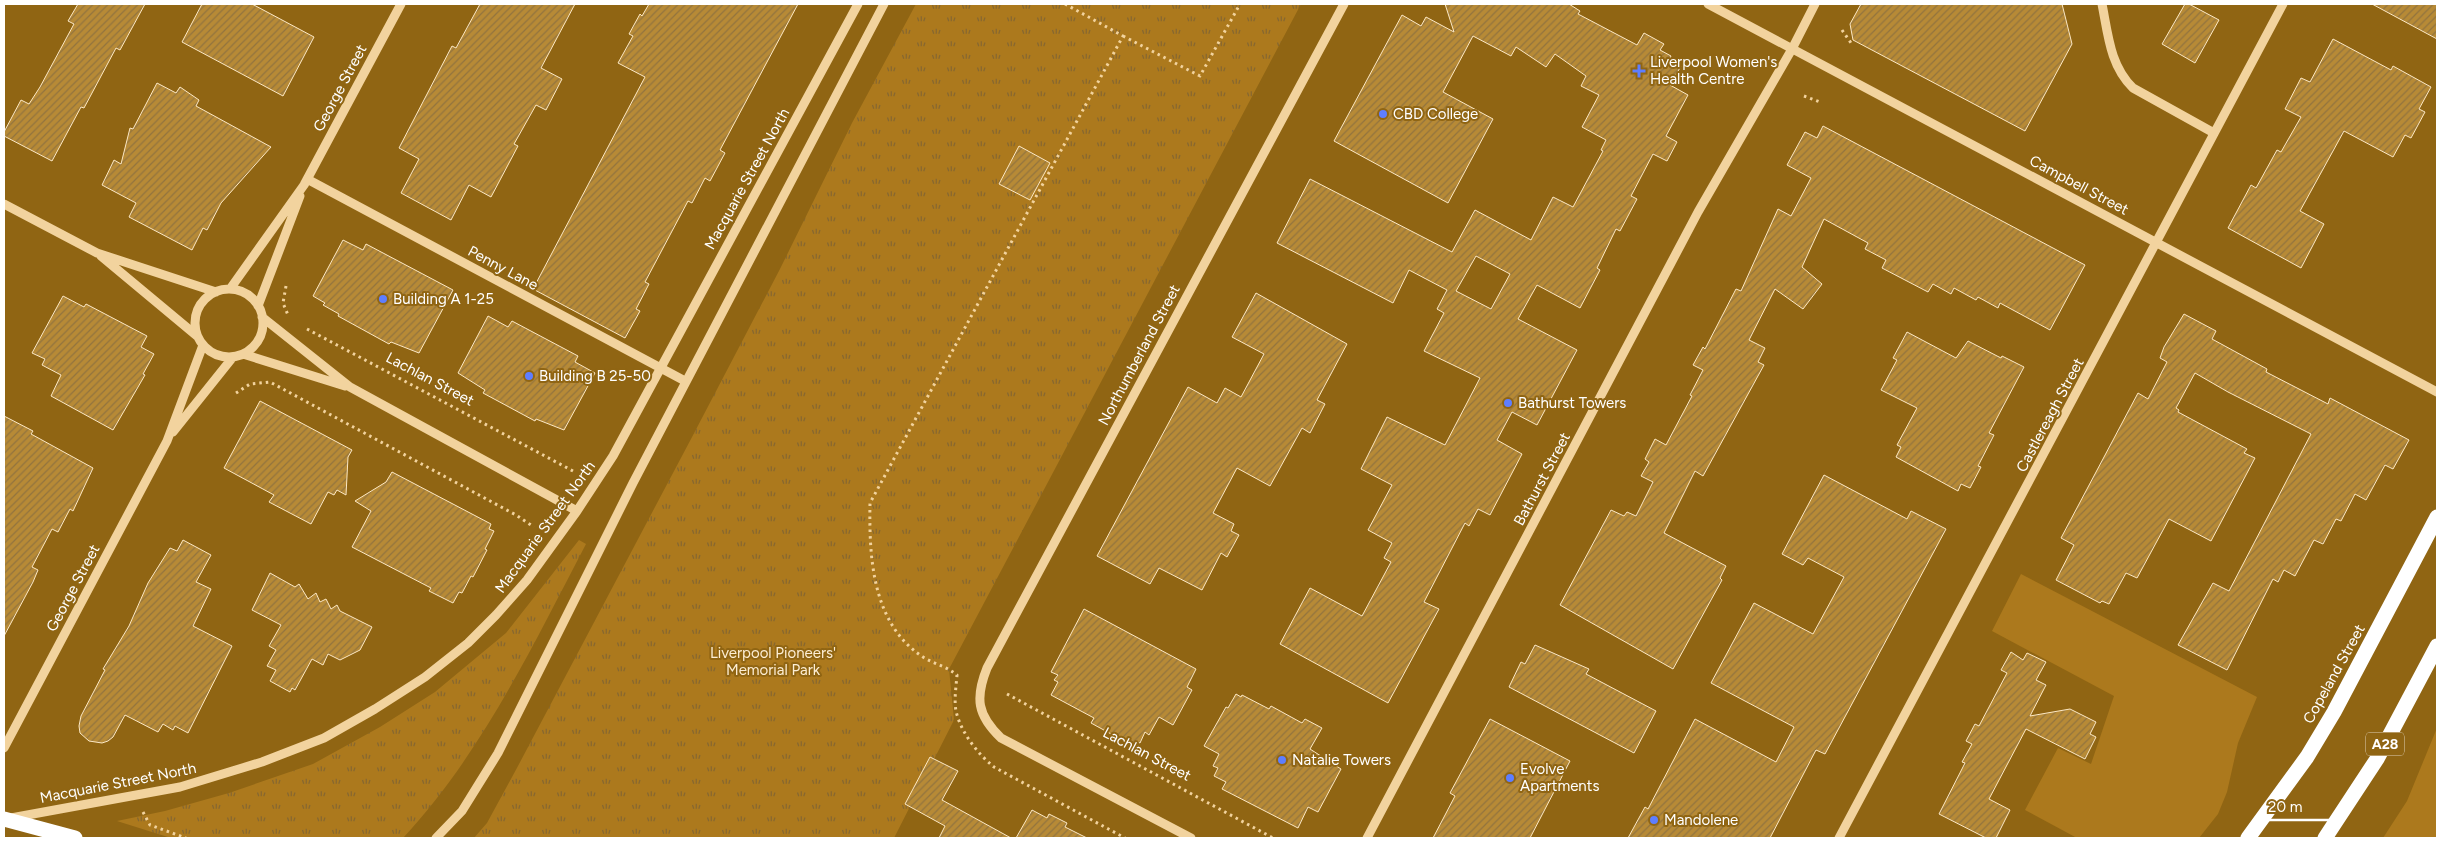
<svg xmlns="http://www.w3.org/2000/svg" width="2441" height="842" viewBox="0 0 2441 842" font-family="Figtree,sans-serif">
	<style>
		.grass { fill: #ac791d }
		.park { fill: url(#park-tufts) }
		.building { fill: url(#building-hatch); stroke: #fce8c5; fill-rule: evenodd }
		.lines { fill: none; stroke-linecap: round; stroke-linejoin: round }
		.path { stroke: #f2d39e; stroke-width: 3; stroke-dasharray: 2.5 4; stroke-linecap: butt }
		.minor { stroke: #f2d39e; stroke-width: 9 }
		.highway { stroke: #fff; stroke-width: 15 }
		.poi-dot { fill: #5e7eff; stroke: #906513; stroke-width: 2 }
		.labels { text-anchor: middle; dominant-baseline: central; stroke-width: 4; stroke-linejoin: round; paint-order: stroke }
		.shield { fill: #906513; stroke: #ded1b8; stroke-width: 1 }
		.shield-label { font-size: 14px; font-weight: bold; fill: #fff }
		.poi-label { font-size: 15px; fill: #fff; stroke: #906513; text-anchor: start }
		.street-label { font-size: 15px; fill: #fff; stroke: #906513 }
		.park-label { font-size: 15px; fill: #fdeed4; stroke: #906513 }
	</style>
	<defs>
		<pattern id="park-tufts" width="24" height="20" patternUnits="userSpaceOnUse" patternTransform="scale(1.25)"><rect width="24" height="20" fill="#ac791d"/><path d="M3 7l-1-3M5 7V3M7 7l1-3M15 17l-1-3M17 17v-4M19 17l1-3" fill="none" stroke="#866730"/></pattern>
		<pattern id="building-hatch" width="6" height="6" patternUnits="userSpaceOnUse" patternTransform="scale(1.25)"><rect width="6" height="6" fill="#b78a36"/><path d="M-1 1l2-2M0 6l6-6M5 7l2-2" fill="none" stroke="#92743e"/></pattern>
	</defs>
	<rect width="100%" height="100%" fill="#906513"/>
	<path class="grass" d="M2021,574L2257,697L2238,743L2227,792L2218,814L2199,838H2077L2025,810L2058,748L2091,764L2114,696L1992,631Z
		M2437,728V838H2383L2407,801Z"/>
	<path class="park" d="M916,4H1301L949,669L954,720L894,838H474L487,823L518,766L691,439L780,269L852,123Z
		M579,540L586,544C532,647 482,753 403,838H171L117,821L165,811L229,793L313,764L380,727L435,692L506,633Z"/>
	<path class="building" d="M78,4H145L120,50L116,48L84,108L81,107L52,161L4,136V132L21,100L29,104L40,87L74,24L68,21Z
		M202,4H252L314,37L283,96L182,42Z
		M480,4H575L541,68L562,79L546,110L536,105L514,144L518,146L491,197L469,185L451,220L401,193L419,159L399,148L452,46L456,48Z
		M649,4H798L720,150L725,153L710,181L705,178L692,203L688,201L645,282L649,284L636,309L640,311L625,338L533,289L645,77L618,63L633,36L629,34L640,14L642,16Z
		M1445,4H1569L1580,11L1578,14L1637,45L1644,33L1664,44L1660,50L1671,56L1669,60L1681,66L1670,85L1688,95L1666,136L1677,142L1667,161L1653,154L1631,196L1637,199L1620,231L1616,229L1597,268L1600,270L1580,308L1537,285L1518,319L1577,350L1537,425L1512,412L1497,440L1522,454L1490,515L1478,509L1469,526L1465,523L1424,602L1439,609L1388,703L1280,644L1310,588L1362,616L1391,562L1384,558L1392,543L1368,530L1392,485L1361,469L1387,417L1445,445L1480,378L1424,351L1444,313L1437,309L1447,290L1409,270L1393,303L1277,243L1310,179L1452,252L1475,210L1531,240L1553,197L1573,207L1603,151L1601,150L1606,140L1582,127L1599,95L1581,86L1586,76L1555,54L1546,67L1516,47L1511,56L1473,36L1443,92L1493,119L1448,203L1334,141L1402,15L1421,26L1426,17L1454,32ZM1476,256L1510,274L1491,309L1456,291Z
		M1861,4H2062L2072,44L2025,131L1853,40L1850,24Z
		M2185,4H2189L2219,20L2195,63L2162,44Z
		M2372,4H2437V39Z
		M2333,39L2391,70L2393,66L2431,87L2419,109L2425,112L2411,138L2405,135L2393,157L2344,131L2300,211L2324,224L2301,268L2228,228L2251,185L2256,188L2277,150L2281,152L2301,117L2285,109L2301,78L2310,82Z
		M157,83L176,93L180,87L199,100L196,106L271,147L221,203L207,230L203,228L192,250L129,217L136,203L102,185L114,160L121,164L130,128L133,129Z
		M1823,126L2085,265L2050,330L2000,303L1998,308L1978,297L1976,300L1954,288L1951,294L1933,284L1928,292L1882,268L1886,260L1865,249L1868,243L1824,219L1802,267L1822,284L1803,309L1775,289L1749,340L1765,348L1758,362L1764,365L1703,476L1695,471L1664,533L1726,566L1720,578L1722,580L1673,669L1560,605L1611,510L1624,516L1627,512L1636,516L1653,482L1641,476L1649,462L1645,459L1655,439L1666,445L1692,396L1690,395L1703,370L1693,365L1703,347L1705,349L1736,289L1741,291L1778,209L1791,216L1811,178L1787,165L1805,132L1817,138Z
		M1019,146L1050,163L1030,200L999,184Z
		M343,240L363,250L366,244L453,290L419,353L391,342L389,344L338,316L339,314L323,305L325,303L313,296Z
		M1256,293L1347,344L1317,400L1325,404L1310,433L1302,428L1270,486L1237,468L1213,513L1234,524L1231,531L1239,535L1227,557L1221,553L1202,590L1159,568L1150,584L1097,556L1188,387L1217,403L1225,388L1241,397L1264,354L1232,337Z
		M63,296L84,307L86,304L147,336L141,347L154,354L143,374L145,375L113,430L51,396L61,375L42,365L45,359L32,353Z
		M2184,314L2216,331L2212,339L2267,369L2266,372L2328,404L2330,398L2409,440L2393,469L2385,465L2366,500L2355,494L2341,521L2336,519L2323,544L2314,540L2295,576L2284,570L2278,582L2273,579L2227,670L2178,645L2213,583L2229,591L2311,434L2228,392L2195,373L2176,408L2179,410L2178,412L2247,449L2244,453L2255,458L2211,541L2169,519L2137,578L2126,573L2109,604L2102,601L2100,603L2056,580L2074,545L2061,538L2138,393L2148,399L2167,362L2160,358L2164,347Z
		M488,316L508,327L512,321L578,356L575,362L595,373L564,430L536,419L535,421L483,393L485,390L458,373Z
		M1907,332L1956,358L1968,341L2001,358L2002,356L2024,367L1989,433L1994,435L1978,466L1981,467L1970,488L1961,484L1958,491L1896,457L1901,447L1897,445L1917,408L1881,390L1897,360L1893,358Z
		M260,401L352,450L348,457L346,495L337,490L334,495L328,492L311,524L269,502L274,495L224,468Z
		M4,416L33,431L31,434L93,468L73,511L70,509L58,532L52,529L32,567L38,570L33,582L4,636Z
		M392,472L491,524L489,529L494,531L485,549L487,550L473,577L471,576L462,593L459,592L453,603L429,591L431,588L352,547L371,511L355,501L386,482Z
		M1824,475L1907,519L1911,511L1946,529L1825,754L1816,750L1770,838H1628L1645,807L1648,809L1695,719L1776,762L1794,727L1711,683L1754,603L1813,634L1844,577L1808,558L1803,565L1782,554Z
		M183,540L211,555L196,582L211,589L193,626L232,646L188,733L175,726L173,730L163,724L158,732L125,715L113,737L108,741L102,743L89,741L80,733L79,726L81,716L105,670L103,669L129,626L148,583L170,548L177,551Z
		M270,573L295,587L299,584L308,599L316,593L320,602L326,599L331,609L337,605L340,611L372,627L360,650L340,660L328,654L323,665L312,659L295,690L292,688L290,692L270,681L276,670L267,666L276,650L269,646L281,625L252,610Z
		M1084,609L1196,669L1187,687L1192,690L1173,725L1159,717L1149,735L1145,732L1140,743L1136,741L1133,746L1091,723L1094,718L1051,695L1058,682L1054,680L1058,675L1051,672Z
		M1535,645L1589,669L1586,674L1656,711L1634,753L1509,687L1521,662L1525,664Z
		M2011,652L2023,660L2027,653L2046,662L2036,680L2046,685L2030,716L2070,709L2096,722L2090,734L2096,737L2085,759L2026,729L1989,799L2010,810L1996,838H1986L1939,814L1965,763L1962,762L1972,744L1966,741L1975,724L1979,726L2007,673L2001,670Z
		M1236,694L1241,697L1242,695L1269,709L1271,706L1302,723L1305,719L1322,728L1310,749L1341,769L1318,812L1308,807L1298,828L1222,789L1226,782L1214,776L1218,768L1213,766L1219,754L1204,746L1226,707L1228,708Z
		M1490,719L1570,761L1530,838H1433L1455,796L1450,793Z
		M930,757L958,771L942,800L1011,838H939L945,826L905,804Z
		M1032,810L1047,818L1049,814L1067,823L1065,827L1087,838H1016Z"/>
	<g class="lines">
		<path class="path" d="M1065,4L1123,36L870,503C869,557 872,624 923,657C934,664 946,666 957,675C956,687 954,700 956,711C961,733 978,754 994,767L1125,838
			M1842,30L1851,43
			M1123,36L1200,76L1240,4
			M1804,96L1820,102
			M286,286L283,303L288,315
			M307,329L573,471
			M236,393L250,384L270,382L516,515L534,527
			M1007,694L1273,838
			M143,812L150,825L186,838"/>
		<path class="minor" d="M1708,4L2437,392
			M2102,4C2108,34 2110,66 2133,88L2214,133
			M307,179L685,381
			M4,204L97,253L216,292
			M101,256L197,336
			M230,289L304,185L401,4
			M195 323a34 34 0 1 1 68 0a34 34 0 1 1-68 0Z
			M258,306L300,196
			M262,317L350,387L577,511
			M243,354L345,386
			M173,432L233,357
			M4,748L167,441L203,345
			M11,818L180,787L262,762L324,738L375,709L425,677L468,643L496,615L527,580L577,511L613,456L858,4
			M436,838L462,811L498,753L633,483L884,4
			M1191,838L1001,738C977,715 975,698 987,668L1344,4
			M1367,838L1698,212L1792,49L1815,4
			M1839,838L2283,4"/>
		<path class="highway" d="M4,819L75,838
			M2248,838L2307,757L2334,712L2437,517
			M2325,838L2377,759L2437,646"/>
	</g>
	<g class="poi-dot">
		<path d="M1636.5 63.5h5v5h5v5h-5v5h-5v-5h-5v-5h5z"/>
		<circle cx="1383" cy="114" r="5"/>
		<circle cx="383" cy="299" r="5"/>
		<circle cx="529" cy="376" r="5"/>
		<circle cx="1508" cy="403" r="5"/>
		<circle cx="1282" cy="760" r="5"/>
		<circle cx="1510" cy="778" r="5"/>
		<circle cx="1654" cy="820" r="5"/>
	</g>
	<g class="labels">
		<rect class="shield" x="2366" y="732.5" width="38" height="23" rx="4"/>
		<g class="shield-label">
			<text x="2385" y="744">A28</text>
		</g>
		<g class="poi-label">
			<text x="1650" y="62">Liverpool Women's<tspan x="1650" dy="17">Health Centre</tspan></text>
			<text x="1393" y="114">CBD College</text>
			<text x="393" y="299">Building A 1-25</text>
			<text x="539" y="376">Building B 25-50</text>
			<text x="1518" y="403">Bathurst Towers</text>
			<text x="1292" y="760">Natalie Towers</text>
			<text x="1520" y="769">Evolve<tspan x="1520" dy="17">Apartments</tspan></text>
			<text x="1664" y="820">Mandolene</text>
		</g>
		<g class="street-label">
			<text transform="translate(340 88) rotate(-62)">George Street</text>
			<text transform="translate(747 179) rotate(-61)">Macquarie Street North</text>
			<text transform="translate(2079 185) rotate(28)">Campbell Street</text>
			<text transform="translate(503 268) rotate(28)">Penny Lane</text>
			<text transform="translate(1139 355) rotate(-62)">Northumberland Street</text>
			<text transform="translate(430 379) rotate(28)">Lachlan Street</text>
			<text transform="translate(2050 415) rotate(-62)">Castlereagh Street</text>
			<text transform="translate(1542 479) rotate(-62)">Bathurst Street</text>
			<text transform="translate(545 527) rotate(-54)">Macquarie Street North</text>
			<text transform="translate(73 588) rotate(-62)">George Street</text>
			<text transform="translate(2334 674) rotate(-61)">Copeland Street</text>
			<text transform="translate(1147 754) rotate(28)">Lachlan Street</text>
			<text transform="translate(118 783) rotate(-11)">Macquarie Street North</text>
		</g>
		<g class="park-label">
			<text x="773" y="653">Liverpool Pioneers'<tspan x="773" dy="17">Memorial Park</tspan></text>
		</g>
	</g>
	<rect width="2441" height="842" fill="none" stroke="#ffffff" stroke-width="10"/>
	<path d="M2261 812v8h75v-8" fill="none" stroke="#ffffff" stroke-width="2.5"/>
	<text x="2268" y="812" font-size="15" fill="#ffffff" stroke="#906513" stroke-width="4" paint-order="stroke">20 m</text>
</svg>
